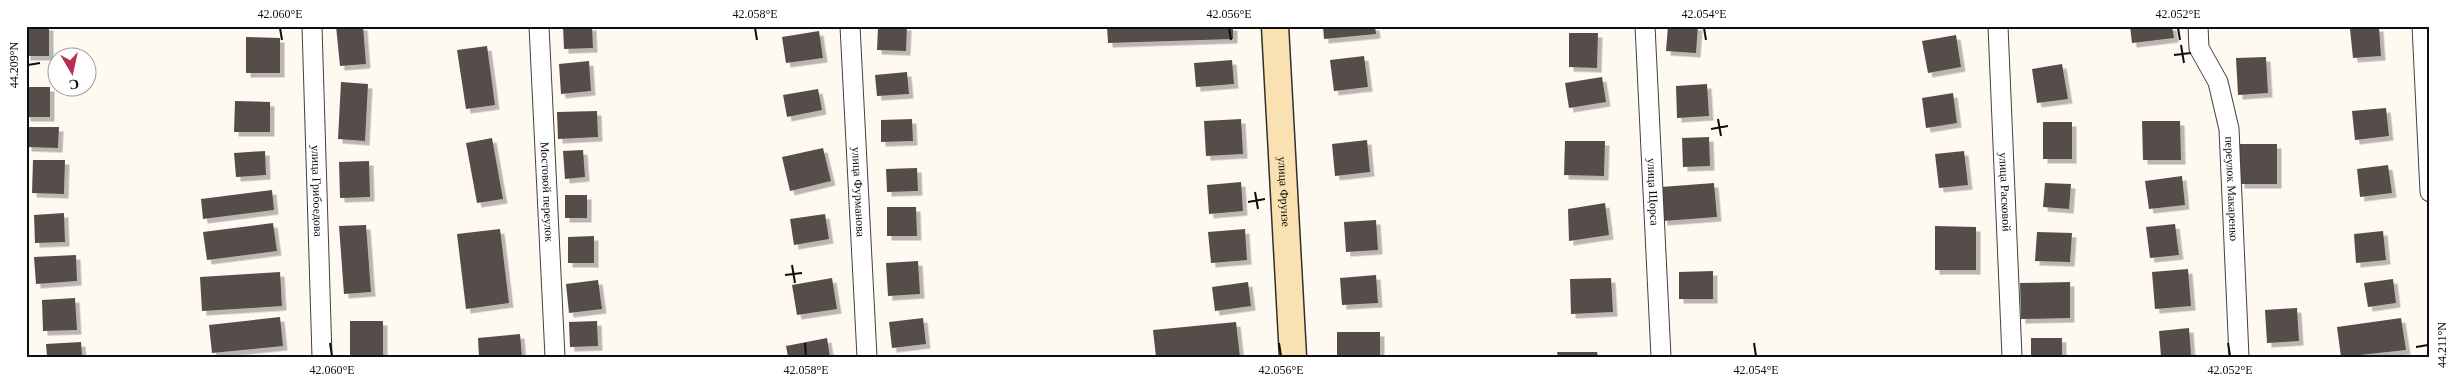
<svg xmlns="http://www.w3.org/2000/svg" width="2456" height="383" viewBox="0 0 2456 383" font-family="Georgia,serif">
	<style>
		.building { fill: #564d4b; filter: url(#shadow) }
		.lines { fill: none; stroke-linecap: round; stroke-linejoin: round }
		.street-casing { stroke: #414141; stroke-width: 21 }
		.secondary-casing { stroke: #303030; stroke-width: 29 }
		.street { stroke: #fff; stroke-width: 19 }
		.secondary { stroke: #f9e1b1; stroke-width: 26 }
		.ticks { fill: none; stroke: #0e0e0e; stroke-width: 2 }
		.labels { text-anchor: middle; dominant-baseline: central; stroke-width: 5; stroke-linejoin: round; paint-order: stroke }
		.street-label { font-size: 12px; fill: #0e0e0e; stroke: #fff }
		.neatline { fill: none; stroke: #0e0e0e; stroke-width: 2 }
		.ticks-label { font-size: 12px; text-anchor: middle; fill: #0e0e0e }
	</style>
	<defs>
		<filter id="shadow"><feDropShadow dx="4.5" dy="4.5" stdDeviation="0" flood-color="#0004"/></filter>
	</defs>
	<rect width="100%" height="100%" fill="#fef9f1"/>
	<path class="building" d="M26,26H49V56H26Z
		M336,26H363L366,64L340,66Z
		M563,26H592L593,48L564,49Z
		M878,26H907L906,51L877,50Z
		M1107,26H1233V39L1108,43Z
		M1323,26H1375L1376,34L1324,39Z
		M1668,26H1698L1696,53L1666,51Z
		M2130,26H2172L2174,38L2132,43Z
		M2379,27L2381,56L2353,58L2350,29Z
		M819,31L823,58L786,63L782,37Z
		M1569,33H1598L1597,68L1569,67Z
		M1956,35L1961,67L1928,73L1922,41Z
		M246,37L280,38V73H246Z
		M487,46L495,105L466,109L457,50Z
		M1364,56L1368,87L1334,91L1330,60Z
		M2266,57L2268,93L2238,95L2236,58Z
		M1232,60L1234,84L1196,87L1194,63Z
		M589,61L591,91L561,94L559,64Z
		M2062,64L2068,99L2037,103L2032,69Z
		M907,72L909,94L877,96L875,75Z
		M1602,77L1606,102L1569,108L1565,83Z
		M341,82L368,84L365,141L338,139Z
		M1707,84L1709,116L1677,118L1676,86Z
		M26,87H50V117H26Z
		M818,89L822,110L787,117L783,95Z
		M1953,93L1957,123L1926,128L1922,98Z
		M235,101L270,102V132H234Z
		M2386,108L2389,136L2355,140L2352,111Z
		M597,111L598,137L558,139L557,112Z
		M912,119L913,141L881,142V120Z
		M1241,119L1243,154L1206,156L1204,121Z
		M2142,121H2180L2181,160H2143Z
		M2043,122H2072V159H2043Z
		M27,127H59L58,148L27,147Z
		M1709,137L1710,166L1683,167L1682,138Z
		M492,138L503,199L477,203L466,143Z
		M1367,140L1370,172L1335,176L1332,144Z
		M1565,141H1605L1604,176L1564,175Z
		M2239,144H2277V184H2240Z
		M823,148L831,181L790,191L782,157Z
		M583,150L585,177L565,179L563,151Z
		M265,151L266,175L236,177L234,153Z
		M1964,151L1968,185L1939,188L1935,154Z
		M33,160H65L64,194L32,193Z
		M369,161L370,197L340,198L339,162Z
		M2388,165L2392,193L2360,197L2357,169Z
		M917,168L918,191L887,192L886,169Z
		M2182,176L2185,205L2149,209L2145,181Z
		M1241,182L1243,211L1209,214L1207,185Z
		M1714,183L1717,217L1663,221L1661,187Z
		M2045,183L2071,184L2069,209L2043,207Z
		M272,190L274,210L203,219L201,199Z
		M565,195H587V218H565Z
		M1605,203L1609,235L1569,241L1568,209Z
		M887,207H916L917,236H887Z
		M64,213L65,242L35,243L34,215Z
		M825,214L829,239L794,245L790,219Z
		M1376,220L1378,250L1346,252L1344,222Z
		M273,223L277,251L207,260L203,232Z
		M2175,224L2179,255L2150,258L2146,227Z
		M366,225L371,292L344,294L339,226Z
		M1935,226L1976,227V270H1935Z
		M500,229L509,303L466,309L457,234Z
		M1245,229L1247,260L1211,263L1208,232Z
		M2383,231L2386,260L2356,263L2354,234Z
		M2037,232L2072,233L2070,262L2035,261Z
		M594,236V263H568V237Z
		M76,255L77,281L36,284L34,257Z
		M918,261L920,294L888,296L886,263Z
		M2188,269L2191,306L2155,309L2152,272Z
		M1713,271V299H1679V272Z
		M280,272L282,306L202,311L200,277Z
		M1376,275L1378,303L1342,305L1340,278Z
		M832,278L837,309L797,315L792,285Z
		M1611,278L1613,312L1571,314L1570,279Z
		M2393,279L2396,303L2368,307L2364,283Z
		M598,280L602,309L569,313L566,284Z
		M1248,282L1251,306L1215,311L1212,287Z
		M2070,282V318L2021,319L2020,283Z
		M75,298L77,330L43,331L42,300Z
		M2297,308L2299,341L2267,343L2265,310Z
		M280,317L283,346L212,353L209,325Z
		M923,318L926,344L892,348L889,322Z
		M2401,318L2406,350L2341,357L2337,327Z
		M350,321H383V357H350Z
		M597,321L598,346L570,347L569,322Z
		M1236,322L1240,357H1156L1153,330Z
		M2189,328L2191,355L2161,357L2159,331Z
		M1337,332H1380V357H1337Z
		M520,334L522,357H479L478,338Z
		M827,338L830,357H788L786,346Z
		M2031,338H2062V357H2031Z
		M81,342L82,357H47L46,344Z
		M1557,352H1597L1598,357H1558Z"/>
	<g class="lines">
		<defs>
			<g id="street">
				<path id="s1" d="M312,26L322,357"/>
				<path id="s2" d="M539,26L555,357"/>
				<path id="s3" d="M850,26L867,357"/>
				<path id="s4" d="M1645,26L1661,357"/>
				<path id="s5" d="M1998,26L2012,357"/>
				<path id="s6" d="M2198,26L2199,48L2218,82L2229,129L2239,357"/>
				<path d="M2422,26L2430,192"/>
			</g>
			<g id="secondary">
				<path id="s7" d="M1275,26L1293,357"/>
			</g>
		</defs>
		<use href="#street" class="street-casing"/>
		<use href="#secondary" class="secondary-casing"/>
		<use href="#street" class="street"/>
		<use href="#secondary" class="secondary"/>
	</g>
	<path class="ticks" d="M280,28L282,40M755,28L757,40M1229,28L1231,40M1704,28L1706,40M2178,28L2180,40M2181,45L2184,63M2174,55L2191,53M28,65L40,63M1718,119L1721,136M1711,129L1728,126M1255,192L1258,209M1248,202L1265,199M792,265L795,283M785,275L802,273M330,343L332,356M805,343L806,356M1279,343L1281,356M1754,343L1756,356M2228,343L2230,356M2416,347L2428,345"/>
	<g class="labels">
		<g class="street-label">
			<text stroke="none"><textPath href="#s6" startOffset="169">переулок Макаренко</textPath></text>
			<text stroke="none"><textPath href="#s1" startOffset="165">улица Грибоедова</textPath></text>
			<text stroke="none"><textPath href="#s2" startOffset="166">Мостовой переулок</textPath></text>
			<text stroke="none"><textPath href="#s3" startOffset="166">улица Фурманова</textPath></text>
			<text stroke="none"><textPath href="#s7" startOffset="166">улица Фрунзе</textPath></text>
			<text stroke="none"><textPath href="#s4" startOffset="166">улица Щорса</textPath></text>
			<text stroke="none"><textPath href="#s5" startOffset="166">улица Расковой</textPath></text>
		</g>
	</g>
	<rect width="2456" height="383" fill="none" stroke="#ffffff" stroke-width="55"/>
	<g transform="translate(72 72) rotate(171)"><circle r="24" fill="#ffffff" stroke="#9f9f9f"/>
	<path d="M0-4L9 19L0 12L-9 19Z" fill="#b53053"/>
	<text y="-8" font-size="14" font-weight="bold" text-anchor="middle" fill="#0e0e0e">С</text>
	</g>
	<rect x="28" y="28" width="2400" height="328" class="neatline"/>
	<g class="ticks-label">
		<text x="280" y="18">42.060°E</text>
		<text x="755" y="18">42.058°E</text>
		<text x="1229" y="18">42.056°E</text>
		<text x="1704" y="18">42.054°E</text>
		<text x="2178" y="18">42.052°E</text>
		<text transform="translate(14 65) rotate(-90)" y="4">44.209°N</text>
		<text transform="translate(2442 345) rotate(-90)" y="4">44.211°N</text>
		<text x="332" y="374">42.060°E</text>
		<text x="806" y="374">42.058°E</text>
		<text x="1281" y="374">42.056°E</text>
		<text x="1756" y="374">42.054°E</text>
		<text x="2230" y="374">42.052°E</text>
	</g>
</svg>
